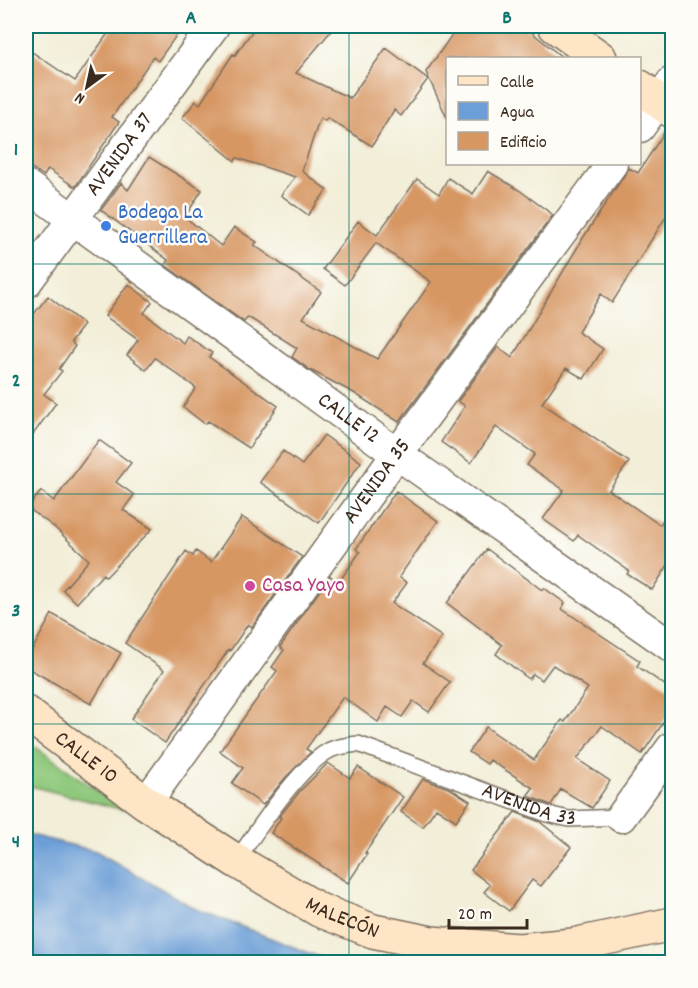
<svg xmlns="http://www.w3.org/2000/svg" width="698" height="988" viewBox="0 0 698 988" font-family="Dekko,sans-serif">
	<style>
		.green { fill: #90c97d; stroke: #667a4e; stroke-width: 1.5 }
		.water { fill: #6c9fd7; stroke: #54647a; stroke-width: 1.5 }
		.building { fill: #d79763 }
		.lines { fill: none; stroke-linecap: round; stroke-linejoin: round }
		.lane-casing { stroke: #7b6f5f; stroke-width: 18 }
		.street-casing { stroke: #7b6f5f; stroke-width: 33 }
		.secondary-casing { stroke: #7b6f5f; stroke-width: 36 }
		.lane { stroke: #fff; stroke-width: 15 }
		.street { stroke: #fff; stroke-width: 30 }
		.secondary { stroke: #fee5c5; stroke-width: 33 }
		.grid { fill: none; stroke: #0f766e; stroke-width: 1.5; stroke-opacity: 0.55 }
		.shop-dot { fill: #3f7fe0; stroke: #fdfcf7; stroke-width: 2 }
		.hotel-dot { fill: #d1479c; stroke: #fdfcf7; stroke-width: 2 }
		.labels { text-anchor: middle; dominant-baseline: central; stroke-width: 5; stroke-linejoin: round; paint-order: stroke }
		.street-label { font-size: 22px; fill: #3b2a1e; stroke: #fdfcf7 }
		.shop-label { font-size: 22px; fill: #366cbe; stroke: #fdfcf7; text-anchor: start }
		.hotel-label { font-size: 22px; fill: #b23c85; stroke: #fdfcf7; text-anchor: start }
		.neatline { fill: none; stroke: #0f766e; stroke-width: 2 }
		.grid-label { font-size: 20px; text-anchor: middle; font-weight: bold; fill: #0f766e }
	</style>
	<rect width="100%" height="100%" fill="#fdfcf7"/>
	<filter id="ink" filterUnits="userSpaceOnUse"><feTurbulence type="fractalNoise" baseFrequency=".0167" numOctaves="2"/><feDisplacementMap in="SourceGraphic" scale="12" xChannelSelector="R" yChannelSelector="G"/><feConvolveMatrix kernelMatrix="1 2 1 2 8 2 1 2 1" color-interpolation-filters="sRGB"/></filter>
	<filter id="wash" filterUnits="userSpaceOnUse"><feTurbulence type="fractalNoise" baseFrequency=".008" numOctaves="4" result="noise"/><feDisplacementMap in="SourceGraphic" scale="24" xChannelSelector="R" yChannelSelector="G"/><feGaussianBlur stdDeviation="1.35" result="paint"/><feColorMatrix in="noise" values="0 0 0 0 0 0 0 0 0 0 0 0 0 0 0 0 0 1.4 0 .05"/><feComposite in="paint" operator="in"/></filter>
	<g filter="url(#wash)">
		<rect width="100%" height="100%" fill="#f2eed8"/>
		<path class="green" d="M26,740L124,810L26,785Z"/>
		<path class="water" d="M26,834L96,851L194,908L332,962H26Z"/>
		<g id="blocks">
			<path class="building" d="M113,26H183L158,61L153,57L112,117L119,122L75,187L48,169L44,176L26,164V48L75,81Z
				M256,26H335L296,73L350,98L386,48L428,79L401,116L394,110L372,146L327,118L325,121L320,118L302,171L327,190L308,215L281,195L295,177L237,158L235,161L182,118L196,101L200,104L233,54L235,55Z
				M458,26H524L563,58H447V118L426,72Z
				M667,128L672,129V207L612,303L601,294L578,332L603,349L584,379L566,368L542,403L629,462L609,490L660,525L672,505V559L652,590L627,574L629,571L578,535L574,541L543,519L564,490L527,465L535,454L496,427L471,463L441,442L465,406L458,401L498,347L512,358L583,238L629,168L638,173Z
				M149,157L202,190L185,217L221,246L234,227L257,242L254,245L321,292L303,318L377,359L431,282L376,243L345,285L323,269L358,221L377,235L417,179L439,194L448,178L473,194L488,171L519,190L553,215L399,422L354,393L310,370L292,357L297,348L248,317L244,322L165,265L168,260L101,210L121,183L128,190Z
				M128,284L152,302L144,313L183,343L187,336L212,353L209,357L278,406L249,448L208,421L205,424L183,407L196,388L155,358L146,370L127,355L138,340L105,316Z
				M48,296L84,325L71,342L75,346L59,369L62,371L44,394L56,403L26,444V324Z
				M324,435L361,462L319,523L260,482L283,451L302,465Z
				M99,440L131,463L116,482L134,495L123,510L152,529L106,577L103,574L77,603L63,590L89,560L54,527L28,508L41,491L54,501Z
				M396,491L438,521L399,577L407,583L392,603L442,637L423,663L450,682L429,712L413,701L402,717L387,707L378,722L343,697L306,749L311,752L285,778L263,805L232,783L243,768L220,751L277,671L272,667L284,650L280,647L330,576L339,582L360,552L356,549Z
				M242,517L302,557L252,627L248,624L230,651L229,649L165,743L131,719L164,670L125,643L186,551L193,556L196,551L211,562Z
				M487,549L542,590L544,588L565,603L562,609L640,661L637,666L672,690V710L642,754L602,726L577,759L610,781L592,808L561,789L551,805L527,796L533,788L490,760L487,764L469,752L486,727L534,760L562,720L565,722L588,688L553,665L542,680L533,674L529,679L496,654L502,645L447,603Z
				M52,614L121,653L91,704L26,667V661Z
				M328,763L350,778L358,767L403,797L365,853L367,854L348,883L271,833L281,818L279,817L300,791Z
				M423,779L451,789L470,801L456,821L436,808L423,827L401,812Z
				M515,812L540,822L571,847L541,886L532,880L509,911L484,892L490,885L471,870Z"/>
		</g>
	</g>
	<g filter="url(#ink)">
		<use href="#blocks" fill-opacity="0" stroke="#7b6f5f" stroke-width="1.5"/>
		<g class="lines">
			<defs>
				<g id="lane">
					<path id="s1" d="M236,861C257,831 299,766 330,750C339,746 348,745 358,744L547,814L569,819L621,817"/>
				</g>
				<g id="street">
					<path d="M640,127L672,82"/>
					<path id="s2" d="M26,185L397,454L672,647"/>
					<path id="s3" d="M26,283L214,26"/>
					<path id="s4" d="M146,803L397,454L612,164"/>
					<path d="M621,817L672,747"/>
				</g>
				<g id="secondary">
					<path d="M555,26L600,58"/>
					<path d="M640,87L672,111"/>
					<path id="s5" d="M26,713L146,803L236,861L319,910L373,931L431,943L519,950L573,945L672,924"/>
				</g>
			</defs>
			<use href="#lane" class="lane-casing"/>
			<use href="#street" class="street-casing"/>
			<use href="#secondary" class="secondary-casing"/>
			<use href="#lane" class="lane"/>
			<use href="#street" class="street"/>
			<use href="#secondary" class="secondary"/>
		</g>
	</g>
	<path class="grid" d="M349,26V962M26,264H672M26,494H672M26,724H672"/>
	<circle class="shop-dot" cx="106" cy="226" r="6"/>
	<circle class="hotel-dot" cx="250" cy="586" r="6"/>
	<g class="labels">
		<g class="street-label">
			<text stroke="none"><textPath href="#s3" startOffset="159">AVENIDA 37</textPath></text>
			<text stroke="none"><textPath href="#s2" startOffset="398">CALLE 12</textPath></text>
			<text stroke="none"><textPath href="#s4" startOffset="396">AVENIDA 35</textPath></text>
			<text stroke="none"><textPath href="#s5" startOffset="75">CALLE 10</textPath></text>
			<text stroke="none"><textPath href="#s1" startOffset="357">AVENIDA 33</textPath></text>
			<text stroke="none"><textPath href="#s5" startOffset="378">MALECÓN</textPath></text>
		</g>
		<g class="shop-label">
			<text x="118" y="213">Bodega La<tspan x="118" dy="25">Guerrillera</tspan></text>
		</g>
		<g class="hotel-label">
			<text x="262" y="586">Casa Yayo</text>
		</g>
	</g>
	<rect width="698" height="988" fill="none" stroke="#fdfcf7" stroke-width="66"/>
	<rect x="446" y="57" width="195" height="108" fill="#fdfcf7" stroke="#afa8a0" stroke-width="1.5"/>
	<rect x="458" y="76" width="30" height="9" fill="#fee5c5" stroke="#afa8a0" stroke-width="1.5"/>
	<text x="500" y="87" font-size="18" fill="#3b2a1e">Calle</text>
	<rect x="458" y="102" width="30" height="18" fill="#6c9fd7" stroke="#afa8a0" stroke-width="1.5"/>
	<text x="500" y="117" font-size="18" fill="#3b2a1e">Agua</text>
	<rect x="458" y="132" width="30" height="18" fill="#d79763" stroke="#afa8a0" stroke-width="1.5"/>
	<text x="500" y="147" font-size="18" fill="#3b2a1e">Edificio</text>
	<g transform="translate(87 87) rotate(213)" stroke="#fdfcf7" stroke-width="4.5" paint-order="stroke">
	<path d="M0-4.5L10 22L0 15L-10 22Z" fill="#3b2a1e"/>
	<text y="-9" font-size="16" font-weight="bold" text-anchor="middle" fill="#3b2a1e">N</text>
	</g>
	<path d="M449 919v9h78v-9" fill="none" stroke="#3b2a1e" stroke-width="3"/>
	<text x="458" y="919" font-size="18" fill="#3b2a1e" stroke="#fdfcf7" stroke-width="4.5" paint-order="stroke">20 m</text>
	<rect x="33" y="33" width="632" height="922" class="neatline"/>
	<g class="grid-label">
		<text x="191" y="23">A</text>
		<text x="507" y="23">B</text>
		<text x="16" y="155">1</text>
		<text x="16" y="386">2</text>
		<text x="16" y="616">3</text>
		<text x="16" y="847">4</text>
	</g>
</svg>
